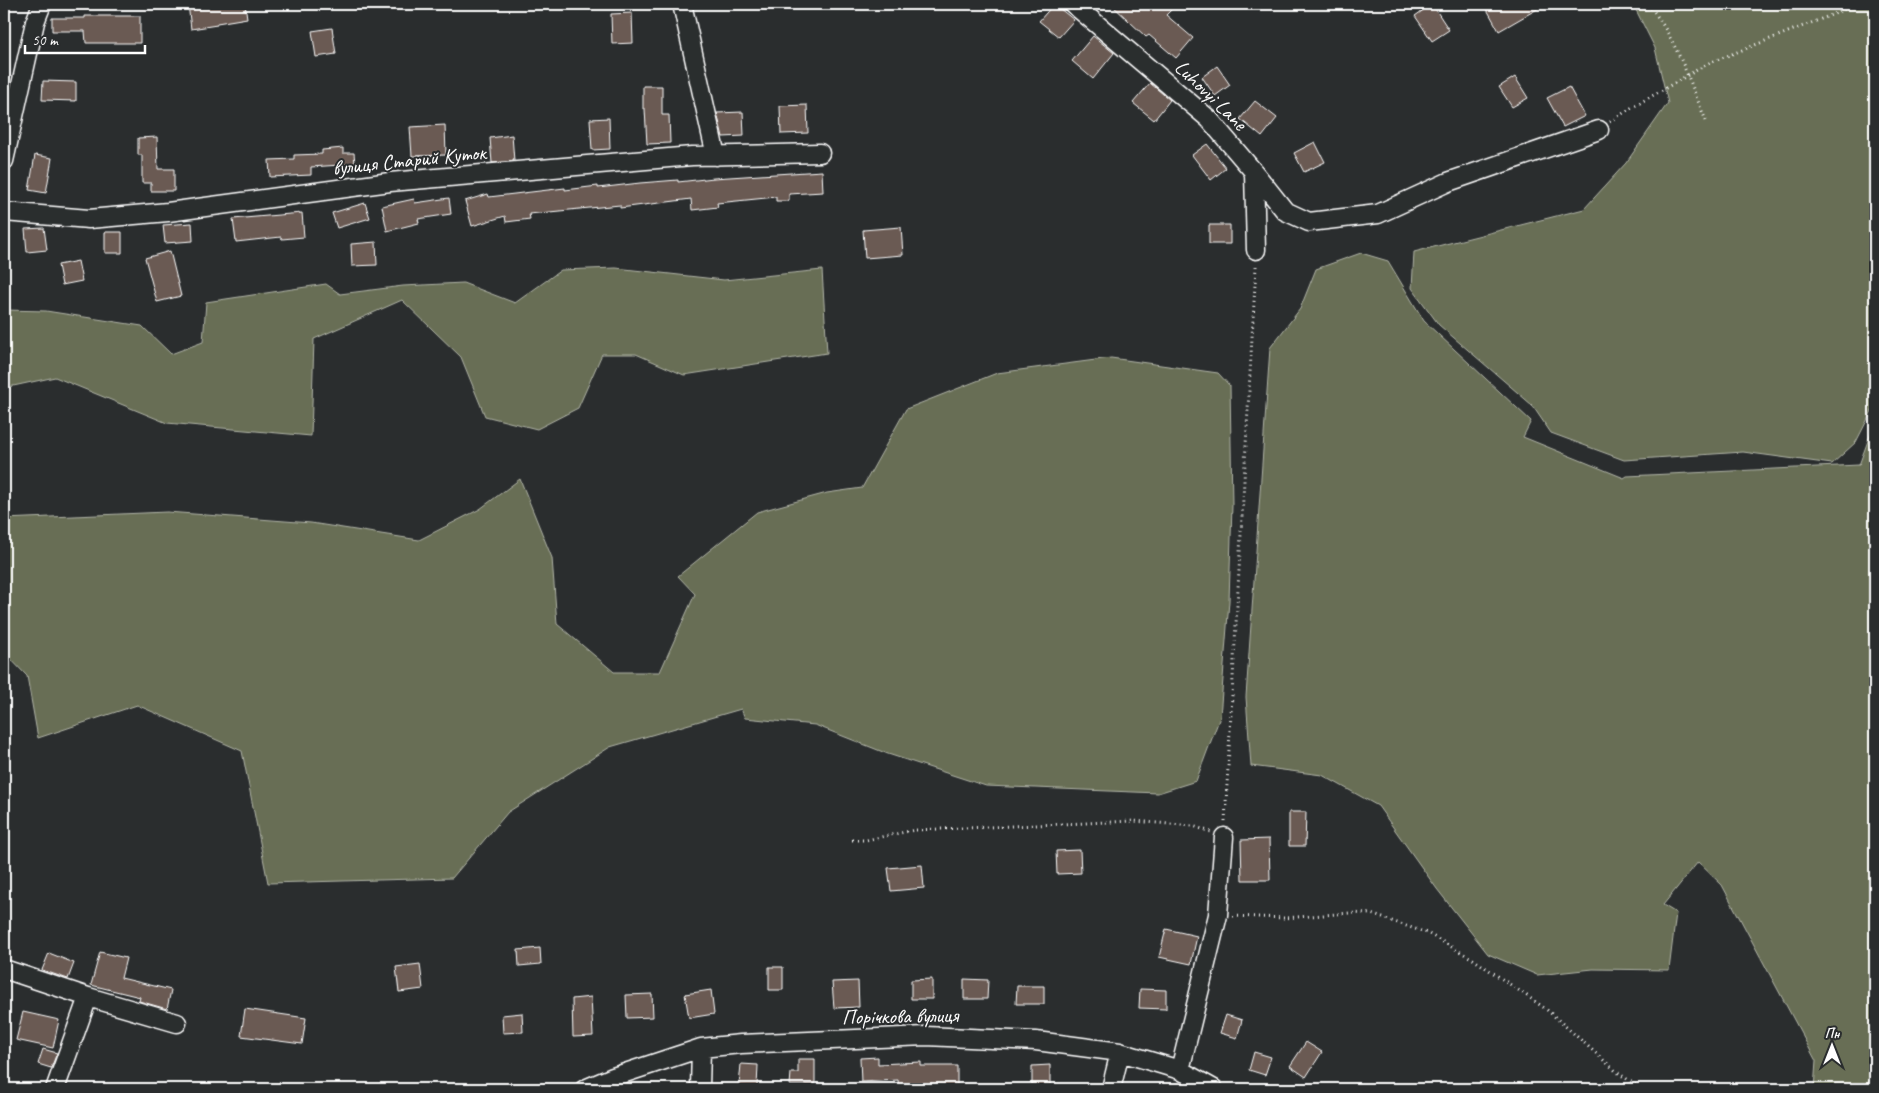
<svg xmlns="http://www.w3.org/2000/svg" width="1879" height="1093" viewBox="0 0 1879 1093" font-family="Caveat,sans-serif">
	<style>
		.green { fill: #676e54; stroke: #b3b6aa }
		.building { fill: #6b5a53; stroke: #fff }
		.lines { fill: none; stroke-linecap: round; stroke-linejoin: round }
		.street-casing { stroke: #fff; stroke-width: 21 }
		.path { stroke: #fff; stroke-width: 3; stroke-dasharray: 1 4; stroke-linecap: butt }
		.street { stroke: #2a2d2e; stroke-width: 18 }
		.labels { text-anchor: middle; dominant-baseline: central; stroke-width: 4; stroke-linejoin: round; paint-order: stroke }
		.street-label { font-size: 21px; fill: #fff; stroke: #2a2d2e }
	</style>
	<rect width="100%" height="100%" fill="#2a2d2e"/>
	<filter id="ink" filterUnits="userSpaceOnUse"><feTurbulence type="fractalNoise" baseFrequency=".02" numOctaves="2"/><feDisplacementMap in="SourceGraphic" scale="10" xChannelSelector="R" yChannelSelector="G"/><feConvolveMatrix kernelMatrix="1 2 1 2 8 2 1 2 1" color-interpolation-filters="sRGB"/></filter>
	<g filter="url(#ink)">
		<path class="green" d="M1633,4H1875V405L1856,442L1832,464L1743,452L1624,460L1551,433L1532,405L1439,325L1412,288L1414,252L1584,209L1626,163L1668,103L1655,48Z
			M1361,253L1388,261L1424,321L1531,421L1523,437L1624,478L1627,476L1859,465L1875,422V1089H1814L1816,1061L1722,885L1698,862L1663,905L1676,913L1669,970L1593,969L1537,975L1488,954L1437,889L1378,806L1322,775L1251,766L1246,697L1270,348L1300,309L1316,269Z
			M616,268L724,280L822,270L827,353L684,375L636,354H602L578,408L537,429L485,416L461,357L402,300L314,339L311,436L167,423L55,377L4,388V310L46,311L142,326L171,354L203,342L206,302L326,284L340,294L403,286L463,283L515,303L561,270Z
			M1111,358L1218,373L1230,386L1232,505L1229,601L1220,717L1196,781L1158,793L986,786L888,754L815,725L745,718L741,709L610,747L508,812L452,878L268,883L242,751L137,705L38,738L27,676L4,652V519L167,512L311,523L419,540L480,509L520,479L552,558L557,624L614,672H660L695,594L678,576L757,512L827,493L862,488L906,409L997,373Z"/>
		<path class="building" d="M188,4H245L247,18L217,23V25L191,29Z
			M1054,4L1074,20L1059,37L1039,21Z
			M1111,4H1177L1166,15L1193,38L1176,58L1149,35L1146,37Z
			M1432,4L1449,30L1432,41L1415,16Z
			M1484,4H1546L1499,31Z
			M632,13L633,43L612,44L611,14Z
			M85,16H140V43H86L85,31H52V18H85Z
			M332,28L336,54L316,57L312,31Z
			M1093,36L1114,53L1093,79L1072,61Z
			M1217,66L1230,85L1215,96L1202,77Z
			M1515,77L1528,98L1512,107L1499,87Z
			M43,81L76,82V101L42,100Z
			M1150,83L1170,100L1154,120L1133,103Z
			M643,86H662V115H669L670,143L647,144L645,109H643Z
			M1569,87L1585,116L1563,127L1547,98Z
			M1255,101L1277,118L1262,137L1240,119Z
			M807,105L808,133L781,134L780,106Z
			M743,112L744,136L723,137L717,113Z
			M609,118L610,149L592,150L590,119Z
			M445,125L446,155L412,156L410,127Z
			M512,135L514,161L492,163L490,138Z
			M157,137L158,169H174V191H151V183H142V155H138V138Z
			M1315,142L1325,162L1304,172L1294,153Z
			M1207,144L1226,168L1211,180L1192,155Z
			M343,148V153H354L355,164L311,167V175L270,177L269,160L294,159V155L322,154V150Z
			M35,155L52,158L46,193L29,190Z
			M822,171L823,192L789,194V201H776V197L717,203L718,207L692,210L691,199L620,208V205L529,214L530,219L506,222L505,216L472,226L465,201L488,194L489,197L565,188V190L598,186V188L640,183L678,180V182L714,178Z
			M449,198L451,214L418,219L419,223L387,231L382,206L414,199L415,203Z
			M365,203L370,218L337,228L332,213Z
			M302,213L304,237L282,239L281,237L236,242L233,219Z
			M192,223L193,241L165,243L163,225Z
			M1209,225H1230V244H1209Z
			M901,227L903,255L865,258L863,230Z
			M44,228L47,250L27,252L25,229Z
			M105,232H122V253H105Z
			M376,242L377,265L352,266L351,244Z
			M170,251L181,296L157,302L145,258Z
			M78,261L82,281L62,285L58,265Z
			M1289,812H1306L1305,846H1289Z
			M1269,839L1270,880H1242L1241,840Z
			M1080,850L1081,873L1057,874L1056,851Z
			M922,865L924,888L891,891L888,868Z
			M1166,929L1197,936L1191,964L1159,957Z
			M540,948L541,964L519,966L518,950Z
			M100,952L126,958L121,978L171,990L167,1009L139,1001L140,997L91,985Z
			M49,953L74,963L68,979L42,970Z
			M420,964L423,989L399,992L396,967Z
			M769,967H783V990H769Z
			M932,979V999H911V980Z
			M964,979L988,980L987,999H964Z
			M858,981L859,1007L834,1008L832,982Z
			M1017,986H1044V1004H1016Z
			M1140,989L1166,990V1009L1139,1008Z
			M711,990L714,1014L689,1018L685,994Z
			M652,994L653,1017L627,1018L626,995Z
			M591,997L593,1036L573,1037L572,999Z
			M245,1009L306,1018L302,1044L241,1036Z
			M23,1012L59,1020L53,1048L16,1040Z
			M522,1013L523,1032L503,1033L502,1015Z
			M1226,1015L1242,1020L1237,1038L1220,1033Z
			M1306,1042L1322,1052L1306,1077L1290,1066Z
			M43,1049L57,1053L51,1068L38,1064Z
			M1254,1052L1271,1057L1265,1075L1249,1070Z
			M878,1057V1064L921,1062V1066H957V1089H899L898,1080L861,1082L860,1058Z
			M798,1059H815V1085H790L791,1073H798Z
			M741,1064L758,1065L757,1087L739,1086Z
			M1050,1065V1089H1032V1066Z"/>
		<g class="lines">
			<defs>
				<path id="street" d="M682,4L716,156
					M1073,4L1209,119L1254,172L1256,250
					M4,161L35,22L42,4
					M1254,172L1285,211L1309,222L1378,214L1448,182L1599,130
					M4,212L89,219L168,212L390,182L692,156L820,153
					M4,969L88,997L177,1023
					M1180,1070L1218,915L1224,837
					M55,1089L88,997
					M585,1089L613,1077L701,1048L741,1044L926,1036L1036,1041L1120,1052L1180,1070L1214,1089
					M700,1089L701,1048
					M1111,1089L1120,1052"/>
			</defs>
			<use href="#street" class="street-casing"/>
			<path class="path" d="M1648,4C1676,38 1690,83 1707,123
				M1610,122L1631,108L1709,63L1834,14L1854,4
				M1225,821L1256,266
				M852,840H866L915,830L1134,821L1193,826L1211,832
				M1233,916L1284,918L1350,913L1371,914L1427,933L1473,959L1546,1009L1617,1072L1641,1089"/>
			<use href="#street" class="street"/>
		</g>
	</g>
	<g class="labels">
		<g class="street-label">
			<text transform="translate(1211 95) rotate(44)">Luhovyi Lane</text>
			<text transform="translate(409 160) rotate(-6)">вулиця Старий Куток</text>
			<text transform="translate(900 1016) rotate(-1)">Порічкова вулиця</text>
		</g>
	</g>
	<rect width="1879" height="1093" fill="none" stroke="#2a2d2e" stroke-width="20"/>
	<rect x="10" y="10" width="1859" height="1073" fill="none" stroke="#fff" stroke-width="2" filter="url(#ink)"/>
	<g transform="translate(1832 1046)" stroke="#2a2d2e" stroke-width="4" paint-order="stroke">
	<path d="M0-4L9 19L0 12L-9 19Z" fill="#ffffff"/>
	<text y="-8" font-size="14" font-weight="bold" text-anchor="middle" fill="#ffffff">Пн</text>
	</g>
	<path d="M25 45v8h120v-8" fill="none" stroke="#ffffff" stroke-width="2.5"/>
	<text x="32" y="45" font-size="15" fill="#ffffff" stroke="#2a2d2e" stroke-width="4" paint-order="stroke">50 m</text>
</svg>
